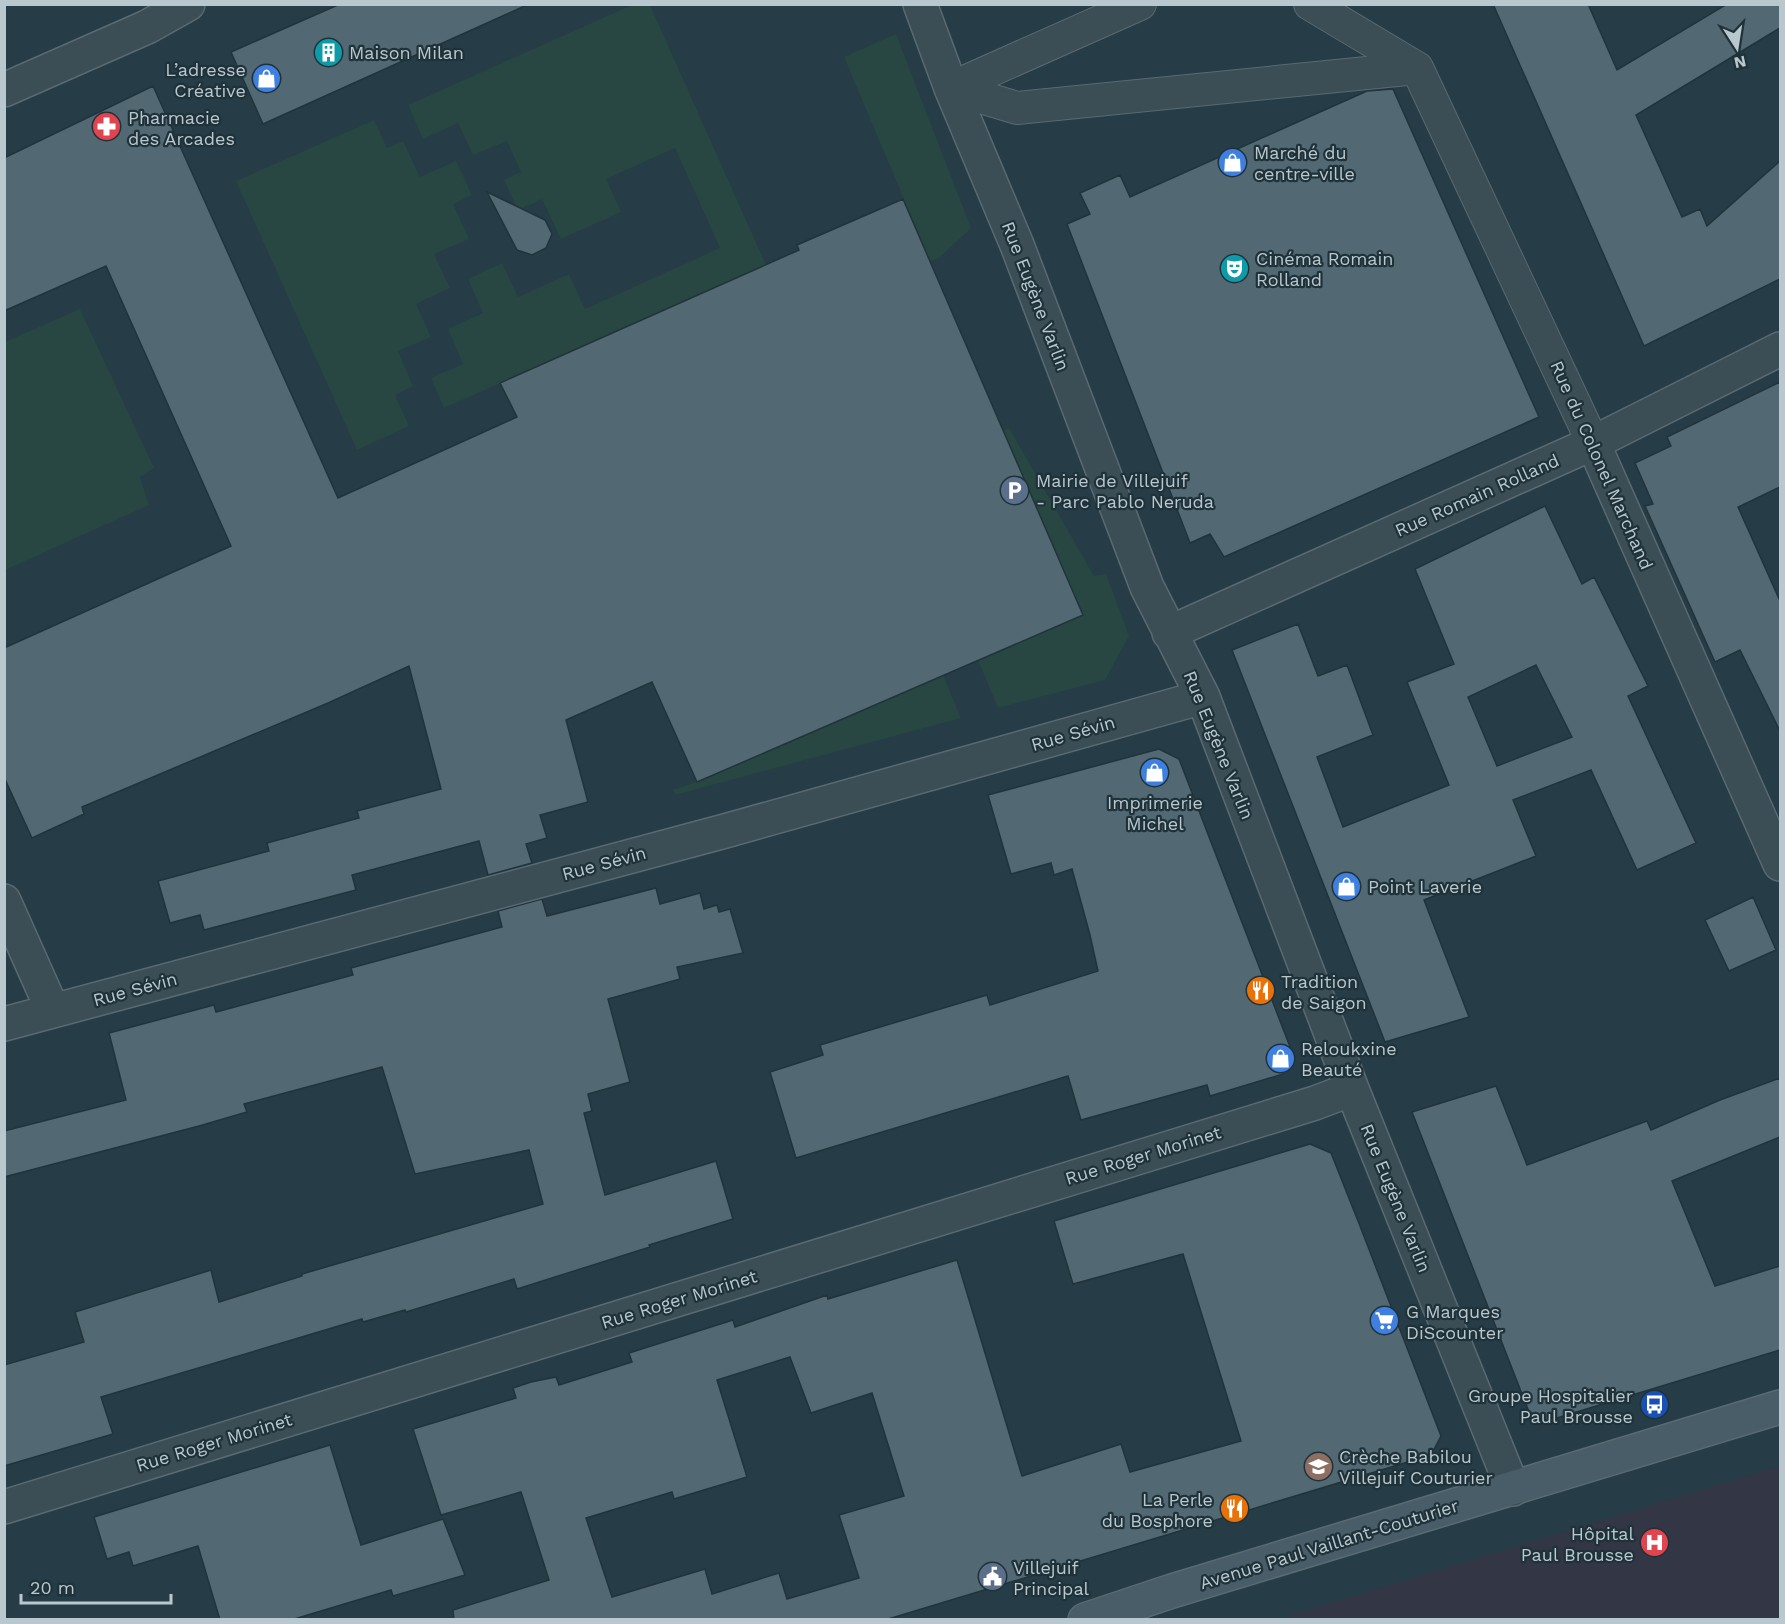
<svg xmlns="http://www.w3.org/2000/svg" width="1785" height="1624" viewBox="0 0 1785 1624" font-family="'Work Sans',sans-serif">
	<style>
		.medical { fill: #333645 }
		.green { fill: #284642 }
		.building { fill: #526973; stroke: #21343c; stroke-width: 1.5; fill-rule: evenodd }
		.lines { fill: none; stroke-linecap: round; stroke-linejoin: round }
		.pedestrian-casing { stroke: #596a72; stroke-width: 34 }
		.minor-casing { stroke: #596a72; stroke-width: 36 }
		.secondary-casing { stroke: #596a72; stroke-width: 36 }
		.pedestrian { stroke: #3b4d55; stroke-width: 32 }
		.minor { stroke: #3b4d55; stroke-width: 33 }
		.secondary { stroke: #495d68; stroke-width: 33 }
		.labels { text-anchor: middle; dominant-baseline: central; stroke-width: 4.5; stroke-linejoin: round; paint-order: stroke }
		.poi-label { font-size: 18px; fill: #b9c7ce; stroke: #1f323a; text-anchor: start }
		.street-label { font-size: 18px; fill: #b9c7ce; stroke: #1f323a }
	</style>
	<rect width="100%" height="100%" fill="#263c46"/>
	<path class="medical" d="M1780,1466V1619H1278Z"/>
	<path class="green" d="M632,5H650L766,265L444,408L431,378L463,364L448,329L483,313L468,279L502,263L518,297L569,274L585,309L720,248L675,148L606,179L621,212L561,239L542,199L518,210L504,180L521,172L507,141L473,155L458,123L423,139L408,105Z
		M896,34L971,228L939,258L930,261L844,57Z
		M374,120L387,148L403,141L420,177L456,161L472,195L453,204L469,239L434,254L450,288L416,304L431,337L398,351L413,386L395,395L409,426L357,450L236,181Z
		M80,309L154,468L140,477L149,505L5,570V342Z
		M1009,428L1094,576L1106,574L1129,636L1105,680L998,708L978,660L1083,614L1003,431Z
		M943,675L961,718L675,795L673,790L697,782Z"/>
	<path class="building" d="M340,4H529L263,124L231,52Z
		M1493,4H1588L1617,70L1727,4H1780V28L1636,115L1682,217L1700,209L1707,226L1780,161V279L1644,346Z
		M153,86L338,498L517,417L500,383L799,250L797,245L903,199L1083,615L697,782L652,682L566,720L588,802L540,815L547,838L526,844L532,863L488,875L479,841L352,875L356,890L204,930L200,915L170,923L158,881L269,851L267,843L359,818L357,811L441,789L409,666L328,703L82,807L84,814L32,838L4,777V648L231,546L106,266L4,311V158Z
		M1393,89L1539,417L1224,557L1210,534L1190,543L1067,224L1090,214L1080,193L1120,175L1130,197L1367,91Z
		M487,192L545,220L552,234L546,248L532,255L517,250Z
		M1780,382V487L1738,507L1780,601V731L1740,650L1715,662L1645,506L1653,504L1635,463L1671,446L1667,437Z
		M1545,506L1582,584L1594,577L1648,686L1628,696L1696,843L1637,870L1591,770L1513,800L1536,856L1424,900L1469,1017L1385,1042L1232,650L1298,624L1318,676L1347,665L1373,735L1317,757L1343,827L1449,785L1407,682L1454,664L1415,569ZM1536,665L1572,737L1497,766L1468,697Z
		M1159,749L1179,759L1292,1052L1283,1074L1210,1096L1207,1085L1081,1120L1068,1076L796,1158L770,1072L823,1055L820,1045L987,995L990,1005L1098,971L1090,935L1072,869L1054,875L1051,863L1011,874L988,795Z
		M656,888L660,904L700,893L704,909L717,905L719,912L730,909L743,953L677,967L680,979L608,999L630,1082L588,1094L592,1111L584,1113L605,1195L716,1161L733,1219L649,1245L650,1247L517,1289L514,1279L406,1312L405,1310L363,1322L362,1319L101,1397L113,1434L4,1466V1365L84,1342L75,1312L211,1270L219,1302L302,1276V1274L543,1204L529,1150L415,1174L382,1067L244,1104L247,1112L199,1126L4,1177V1131L126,1100L109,1033L214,1005L216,1012L353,975L351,968L502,927L498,911L542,899L547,916Z
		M1753,897L1776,950L1729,971L1705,920Z
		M1780,1078V1137L1672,1181L1715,1286L1780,1266V1350L1547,1421L1529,1412L1412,1112L1496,1086L1527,1165L1647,1121L1651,1130L1720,1100Z
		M1310,1144L1331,1153L1360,1226L1441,1436L1431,1455L885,1620H454L453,1610L549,1580L521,1492L441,1515L413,1429L516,1398L513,1388L531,1382L556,1377L559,1385L632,1362L629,1353L733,1320L735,1327L827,1295L828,1299L957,1260L1022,1476L1121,1444L1130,1472L1241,1441L1183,1254L1073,1284L1054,1221ZM790,1357L811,1413L872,1393L904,1496L839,1515L859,1578L787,1599L779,1573L712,1594L705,1569L612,1597L586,1518L672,1492L674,1499L747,1477L717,1380Z
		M330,1445L361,1545L443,1519L465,1575L393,1596L391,1590L291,1620H220L198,1546L133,1566L129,1552L107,1559L94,1517Z"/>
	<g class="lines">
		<defs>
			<path id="pedestrian" d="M1310,4L1417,68
				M1417,68L1593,443
				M951,88L1017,108L1417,68
				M951,88L1140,4"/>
			<path id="minor" d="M920,4L951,88L1017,245L1147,587L1203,697L1352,1089L1513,1489
				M4,90L147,27L188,4
				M1593,443L1780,864
				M1169,633L1593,443L1780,349
				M4,901L53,1011
				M4,1024L725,831L1203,697
				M4,1507L1315,1103L1352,1089"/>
			<path id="secondary" d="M1085,1620L1172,1591L1780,1407"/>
		</defs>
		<use href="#pedestrian" class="pedestrian-casing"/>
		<use href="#minor" class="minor-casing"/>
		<use href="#secondary" class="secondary-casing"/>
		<use href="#pedestrian" class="pedestrian"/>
		<use href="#minor" class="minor"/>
		<use href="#secondary" class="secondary"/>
	</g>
	<defs>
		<symbol id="building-disc" viewBox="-11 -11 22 22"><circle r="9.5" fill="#0f9aa8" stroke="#1f323a"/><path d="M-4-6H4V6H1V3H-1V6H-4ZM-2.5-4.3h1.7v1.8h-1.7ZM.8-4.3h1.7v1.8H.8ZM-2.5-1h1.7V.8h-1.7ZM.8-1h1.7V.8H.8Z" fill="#fff"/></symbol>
		<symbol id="shop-disc" viewBox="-11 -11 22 22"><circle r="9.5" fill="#3f7fe0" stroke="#1f323a"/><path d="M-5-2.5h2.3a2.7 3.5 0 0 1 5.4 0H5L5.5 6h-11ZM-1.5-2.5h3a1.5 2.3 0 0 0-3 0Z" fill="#fff"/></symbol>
		<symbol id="pharmacy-disc" viewBox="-11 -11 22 22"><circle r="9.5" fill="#e0444e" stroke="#1f323a"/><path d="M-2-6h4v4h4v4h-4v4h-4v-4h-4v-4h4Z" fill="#fff"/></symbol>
		<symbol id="theatre-disc" viewBox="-11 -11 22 22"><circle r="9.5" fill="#0f9aa8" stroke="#1f323a"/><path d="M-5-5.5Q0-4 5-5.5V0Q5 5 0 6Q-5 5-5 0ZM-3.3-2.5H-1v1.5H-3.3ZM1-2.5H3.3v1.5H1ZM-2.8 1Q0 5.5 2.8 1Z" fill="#fff"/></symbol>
		<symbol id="parking-disc" viewBox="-11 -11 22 22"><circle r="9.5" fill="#5c6f8a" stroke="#1f323a"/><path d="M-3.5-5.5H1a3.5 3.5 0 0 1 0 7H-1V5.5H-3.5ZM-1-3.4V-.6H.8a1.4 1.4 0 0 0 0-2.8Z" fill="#fff"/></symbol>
		<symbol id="restaurant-disc" viewBox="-11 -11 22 22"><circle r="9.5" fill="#e8710a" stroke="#1f323a"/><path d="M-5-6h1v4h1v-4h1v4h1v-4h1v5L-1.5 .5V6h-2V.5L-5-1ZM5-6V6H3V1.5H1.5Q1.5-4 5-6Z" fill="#fff"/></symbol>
		<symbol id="supermarket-disc" viewBox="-11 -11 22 22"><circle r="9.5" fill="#3f7fe0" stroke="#1f323a"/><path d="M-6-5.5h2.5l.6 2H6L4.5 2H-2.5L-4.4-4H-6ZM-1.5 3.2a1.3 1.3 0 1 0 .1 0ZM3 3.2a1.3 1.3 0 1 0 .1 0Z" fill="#fff"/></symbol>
		<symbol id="bus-disc" viewBox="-11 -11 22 22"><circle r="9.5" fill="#1a4fb4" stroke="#1f323a"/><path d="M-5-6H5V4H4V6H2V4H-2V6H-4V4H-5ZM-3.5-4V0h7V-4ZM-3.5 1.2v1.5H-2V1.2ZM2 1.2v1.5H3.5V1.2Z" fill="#fff"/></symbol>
		<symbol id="school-disc" viewBox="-11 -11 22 22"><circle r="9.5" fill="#8d6e63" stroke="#1f323a"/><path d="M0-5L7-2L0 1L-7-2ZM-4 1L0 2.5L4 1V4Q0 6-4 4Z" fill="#fff"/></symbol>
		<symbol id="hospital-disc" viewBox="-11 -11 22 22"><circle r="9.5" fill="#e0444e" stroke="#1f323a"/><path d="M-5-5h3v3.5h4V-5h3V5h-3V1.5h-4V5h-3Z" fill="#fff"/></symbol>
		<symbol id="civic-disc" viewBox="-11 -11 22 22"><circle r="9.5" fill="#5c6f8a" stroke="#1f323a"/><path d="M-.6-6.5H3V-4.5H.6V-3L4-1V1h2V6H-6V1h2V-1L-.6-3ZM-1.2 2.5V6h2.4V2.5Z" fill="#fff"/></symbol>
	</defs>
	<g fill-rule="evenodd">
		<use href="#building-disc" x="312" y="36" width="33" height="33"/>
		<use href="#shop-disc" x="250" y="62" width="33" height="33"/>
		<use href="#pharmacy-disc" x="90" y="110" width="33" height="33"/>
		<use href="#shop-disc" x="1216" y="146" width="33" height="33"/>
		<use href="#theatre-disc" x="1218" y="252" width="33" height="33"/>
		<use href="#parking-disc" x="998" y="474" width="33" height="33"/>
		<use href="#shop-disc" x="1138" y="756" width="33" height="33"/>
		<use href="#shop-disc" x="1330" y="870" width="33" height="33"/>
		<use href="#restaurant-disc" x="1244" y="974" width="33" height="33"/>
		<use href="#shop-disc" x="1264" y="1042" width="33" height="33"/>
		<use href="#supermarket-disc" x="1368" y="1304" width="33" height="33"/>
		<use href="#bus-disc" x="1638" y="1388" width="33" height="33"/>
		<use href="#school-disc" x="1302" y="1450" width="33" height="33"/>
		<use href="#restaurant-disc" x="1218" y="1492" width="33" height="33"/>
		<use href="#hospital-disc" x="1638" y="1526" width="33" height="33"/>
		<use href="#civic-disc" x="976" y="1560" width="33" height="33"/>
	</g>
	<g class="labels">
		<g class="poi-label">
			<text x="349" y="52">Maison Milan</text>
			<text x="246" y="69" text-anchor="end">L’adresse<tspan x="246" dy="21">Créative</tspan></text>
			<text x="128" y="117">Pharmacie<tspan x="128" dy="21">des Arcades</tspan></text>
			<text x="1254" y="152">Marché du<tspan x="1254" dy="21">centre-ville</tspan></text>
			<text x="1256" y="258">Cinéma Romain<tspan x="1256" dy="21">Rolland</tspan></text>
			<text x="1036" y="480">Mairie de Villejuif<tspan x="1036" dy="21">- Parc Pablo Neruda</tspan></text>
			<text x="1155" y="802" text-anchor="middle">Imprimerie<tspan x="1155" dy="21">Michel</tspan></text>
			<text x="1368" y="886">Point Laverie</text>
			<text x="1281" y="981">Tradition<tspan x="1281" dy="21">de Saigon</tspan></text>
			<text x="1301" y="1048">Reloukxine<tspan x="1301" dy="21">Beauté</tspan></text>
			<text x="1406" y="1311">G Marques<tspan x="1406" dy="21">DiScounter</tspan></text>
			<text x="1633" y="1395" text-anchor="end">Groupe Hospitalier<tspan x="1633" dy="21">Paul Brousse</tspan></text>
			<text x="1339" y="1456">Crèche Babilou<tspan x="1339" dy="21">Villejuif Couturier</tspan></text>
			<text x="1213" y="1499" text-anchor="end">La Perle<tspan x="1213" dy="21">du Bosphore</tspan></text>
			<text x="1634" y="1533" text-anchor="end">Hôpital<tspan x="1634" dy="21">Paul Brousse</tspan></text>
			<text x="1013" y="1567">Villejuif<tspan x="1013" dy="21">Principal</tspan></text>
		</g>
		<g class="street-label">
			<text transform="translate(1036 296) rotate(69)">Rue Eugène Varlin</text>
			<text transform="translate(1602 465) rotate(66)">Rue du Colonel Marchand</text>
			<text transform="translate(1477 495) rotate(-24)">Rue Romain Rolland</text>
			<text transform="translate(1073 733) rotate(-16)">Rue Sévin</text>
			<text transform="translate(1219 745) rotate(68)">Rue Eugène Varlin</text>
			<text transform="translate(604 863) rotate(-15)">Rue Sévin</text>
			<text transform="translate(135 989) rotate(-15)">Rue Sévin</text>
			<text transform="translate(1143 1155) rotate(-17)">Rue Roger Morinet</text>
			<text transform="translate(1396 1198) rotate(68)">Rue Eugène Varlin</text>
			<text transform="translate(679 1299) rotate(-17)">Rue Roger Morinet</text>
			<text transform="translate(214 1442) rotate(-17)">Rue Roger Morinet</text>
			<text transform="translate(1329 1544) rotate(-17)">Avenue Paul Vaillant-Couturier</text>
		</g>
	</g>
	<rect width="1785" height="1624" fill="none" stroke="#b9c7ce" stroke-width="12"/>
	<g transform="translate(1737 48) rotate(168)" stroke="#1f323a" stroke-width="4.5" paint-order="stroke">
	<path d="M0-4.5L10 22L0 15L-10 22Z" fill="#b9c7ce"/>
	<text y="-9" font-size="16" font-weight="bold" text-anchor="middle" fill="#b9c7ce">N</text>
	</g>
	<path d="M21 1594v9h150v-9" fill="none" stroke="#b9c7ce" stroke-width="3"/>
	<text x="30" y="1594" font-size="18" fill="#b9c7ce" stroke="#1f323a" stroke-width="4.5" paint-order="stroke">20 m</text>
</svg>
